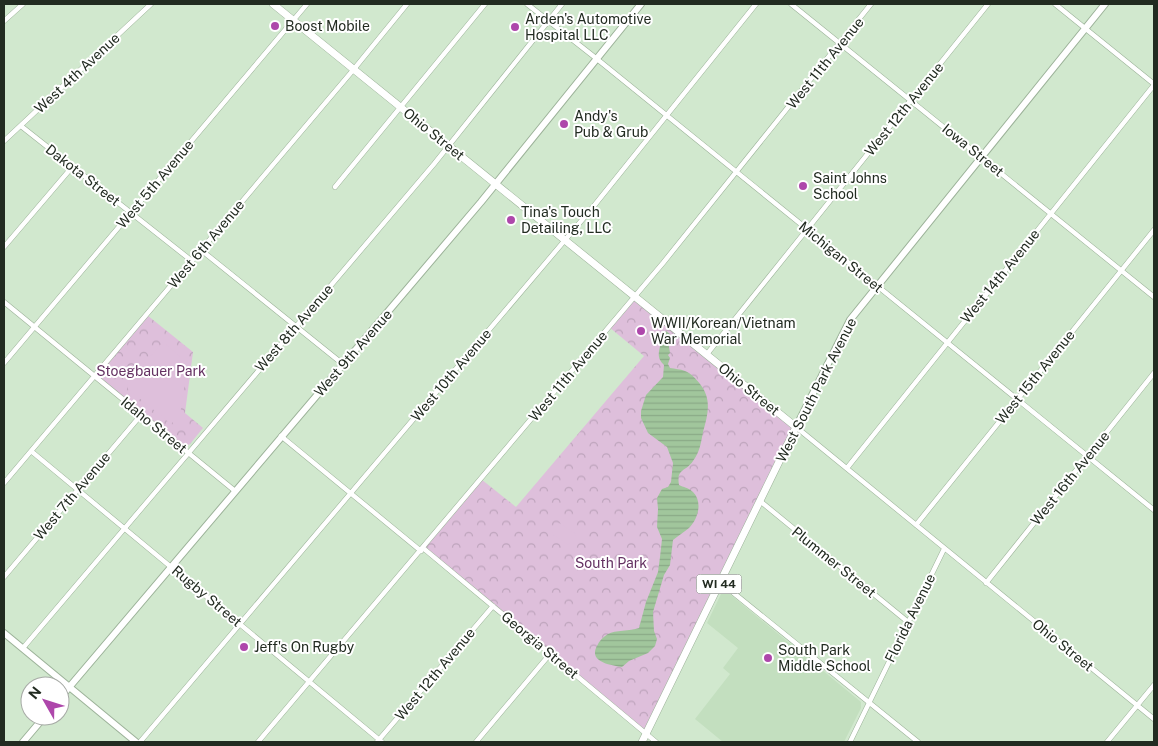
<svg xmlns="http://www.w3.org/2000/svg" width="1158" height="746" viewBox="0 0 1158 746" font-family="'Public Sans',sans-serif">
	<style>
		.built { fill: #c3dfbf }
		.park { fill: url(#park-crowns) }
		.pitch { fill: #debfdb }
		.water { fill: url(#water-rules) }
		.lines { fill: none; stroke-linecap: round; stroke-linejoin: round }
		.street-casing { stroke: #9cb299; stroke-width: 5.5 }
		.secondary-casing { stroke: #9cb299; stroke-width: 8 }
		.primary-casing { stroke: #9cb299; stroke-width: 8 }
		.street { stroke: #fff; stroke-width: 4.5 }
		.secondary { stroke: #fff; stroke-width: 6 }
		.primary { stroke: #fff; stroke-width: 7 }
		.poi-dot { fill: #ae47ab; stroke: #fff; stroke-width: 2 }
		.labels { text-anchor: middle; dominant-baseline: central; stroke-width: 4; stroke-linejoin: round; paint-order: stroke }
		.shield { fill: #fff; stroke: #646b64; stroke-width: 1 }
		.shield-label { font-size: 12px; font-weight: bold; fill: #222b21 }
		.poi-label { font-size: 14px; fill: #222b21; stroke: #fff; text-anchor: start }
		.street-label { font-size: 14px; fill: #222b21; stroke: #fff }
		.park-label { font-size: 14px; fill: #643162; stroke: #fff }
	</style>
	<defs>
		<pattern id="park-crowns" width="20" height="18" patternUnits="userSpaceOnUse" patternTransform="scale(1.25)"><rect width="20" height="18" fill="#debfdb"/><path d="M2 6a3 3 0 1 1 6 0M12 15a3 3 0 1 1 6 0" fill="none" stroke="#bea4bc"/></pattern>
		<pattern id="water-rules" width="6" height="5" patternUnits="userSpaceOnUse" patternTransform="scale(1.25)"><rect width="6" height="5" fill="#a1c69c"/><path d="M0 2.5h6" fill="none" stroke="#8aaa86"/></pattern>
	</defs>
	<rect width="100%" height="100%" fill="#d1e8ce"/>
	<path class="built" d="M726,591L861,702V708L844,742H723L695,719L730,674L723,668L738,648L707,623L721,594Z"/>
	<path class="park" d="M635,296L796,427L646,735L424,548L481,479L516,507L644,356L609,327Z
		M147,315L193,352L185,413L203,428L190,444L183,448L94,377Z"/>
	<path class="pitch" d="M163,342L183,359L185,383L180,415L171,424L128,389L127,383Z
		M559,523L576,534L569,545L552,534Z"/>
	<path class="water" d="M666,331L670,334L668,341L670,353L668,355L670,358L668,364L670,368C675,369 680,369 685,371C691,373 696,379 700,384C712,399 708,414 703,432C701,442 700,452 693,461C686,472 676,468 679,485C683,487 689,488 693,492C703,502 698,519 689,528C684,532 678,536 673,540L670,565L664,575L653,612L654,631L657,639L655,646L648,653L629,661L622,667C611,665 588,662 597,646C599,641 603,637 608,634C615,630 630,631 639,628L646,602L658,572L660,557L662,539L657,527L658,509L657,498L662,489L668,487L671,482L673,463L667,447L648,433L641,418V411L646,395L663,377L664,365C656,357 659,352 661,342C663,337 663,335 666,331Z"/>
	<g class="lines">
		<defs>
			<path id="street" d="M527,4L597,59L1154,510
				M791,4L1154,297
				M1055,4L1154,84
				M4,21L23,4
				M21,126L192,261
				M4,141L151,4
				M335,187L485,4
				M4,247L73,166
				M201,250L344,365
				M4,302L235,491
				M707,354L988,4
				M4,363L307,4
				M796,427L1154,719
				M281,436L421,551
				M31,451L382,742
				M847,468L1154,85
				M4,483L354,69L407,4
				M760,501L908,622
				M916,525L1154,230
				M423,548L656,742
				M4,577L141,415
				M720,582L918,742
				M986,583L1154,373
				M23,648L434,164L562,4
				M140,742L593,207L756,4
				M258,742L663,263L871,4
				M377,742L493,606
				M476,742L550,654
				M850,742L944,549
				M1107,742L1154,685"/>
			<path id="secondary" d="M796,427L850,320L1105,4
				M4,633L136,742
				M60,698L481,202L641,4
				M23,742L45,716"/>
			<path id="primary" d="M273,4L796,427L642,742"/>
		</defs>
		<use href="#street" class="street-casing"/>
		<use href="#secondary" class="secondary-casing"/>
		<use href="#primary" class="primary-casing"/>
		<use href="#street" class="street"/>
		<use href="#secondary" class="secondary"/>
		<use href="#primary" class="primary"/>
	</g>
	<g class="poi-dot">
		<circle cx="275" cy="26" r="5"/>
		<circle cx="515" cy="27" r="5"/>
		<circle cx="564" cy="124" r="5"/>
		<circle cx="803" cy="186" r="5"/>
		<circle cx="511" cy="220" r="5"/>
		<circle cx="641" cy="331" r="5"/>
		<circle cx="244" cy="647" r="5"/>
		<circle cx="768" cy="658" r="5"/>
	</g>
	<g class="labels">
		<rect class="shield" x="696.5" y="574.5" width="45" height="19" rx="4"/>
		<g class="shield-label">
			<text x="719" y="584">WI 44</text>
		</g>
		<g class="poi-label">
			<text x="525" y="19">Arden's Automotive<tspan x="525" dy="16">Hospital LLC</tspan></text>
			<text x="285" y="26">Boost Mobile</text>
			<text x="574" y="116">Andy's<tspan x="574" dy="16">Pub &amp; Grub</tspan></text>
			<text x="813" y="178">Saint Johns<tspan x="813" dy="16">School</tspan></text>
			<text x="521" y="212">Tina's Touch<tspan x="521" dy="16">Detailing, LLC</tspan></text>
			<text x="651" y="323">WWII/Korean/Vietnam<tspan x="651" dy="16">War Memorial</tspan></text>
			<text x="254" y="647">Jeff's On Rugby</text>
			<text x="778" y="650">South Park<tspan x="778" dy="16">Middle School</tspan></text>
		</g>
		<g class="street-label">
			<text transform="translate(825 63) rotate(-51)">West 11th Avenue</text>
			<text transform="translate(77 73) rotate(-43)">West 4th Avenue</text>
			<text transform="translate(904 109) rotate(-51)">West 12th Avenue</text>
			<text transform="translate(434 134) rotate(39)">Ohio Street</text>
			<text transform="translate(973 150) rotate(39)">Iowa Street</text>
			<text transform="translate(83 175) rotate(38)">Dakota Street</text>
			<text transform="translate(155 184) rotate(-50)">West 5th Avenue</text>
			<text transform="translate(206 244) rotate(-50)">West 6th Avenue</text>
			<text transform="translate(841 257) rotate(39)">Michigan Street</text>
			<text transform="translate(1000 276) rotate(-51)">West 14th Avenue</text>
			<text transform="translate(294 328) rotate(-49)">West 8th Avenue</text>
			<text transform="translate(353 353) rotate(-49)">West 9th Avenue</text>
			<text transform="translate(451 375) rotate(-50)">West 10th Avenue</text>
			<text transform="translate(568 376) rotate(-50)">West 11th Avenue</text>
			<text transform="translate(1035 377) rotate(-51)">West 15th Avenue</text>
			<text transform="translate(749 389) rotate(39)">Ohio Street</text>
			<text transform="translate(816 390) rotate(-63)">West South Park Avenue</text>
			<text transform="translate(154 425) rotate(39)">Idaho Street</text>
			<text transform="translate(1070 478) rotate(-51)">West 16th Avenue</text>
			<text transform="translate(72 496) rotate(-50)">West 7th Avenue</text>
			<text transform="translate(834 562) rotate(39)">Plummer Street</text>
			<text transform="translate(207 596) rotate(40)">Rugby Street</text>
			<text transform="translate(910 618) rotate(-64)">Florida Avenue</text>
			<text transform="translate(540 645) rotate(40)">Georgia Street</text>
			<text transform="translate(1063 645) rotate(39)">Ohio Street</text>
			<text transform="translate(435 674) rotate(-50)">West 12th Avenue</text>
		</g>
		<g class="park-label">
			<text x="151" y="371">Stoegbauer Park</text>
			<text x="611" y="563">South Park</text>
		</g>
	</g>
	<rect width="1158" height="746" fill="none" stroke="#222b21" stroke-width="10"/>
	<g transform="translate(45 701) rotate(309)"><circle r="24" fill="#ffffff" stroke="#a7aaa6"/>
	<path d="M0-4L9 19L0 12L-9 19Z" fill="#ae47ab"/>
	<text y="-8" font-size="14" font-weight="bold" text-anchor="middle" fill="#222b21">N</text>
	</g>
</svg>
